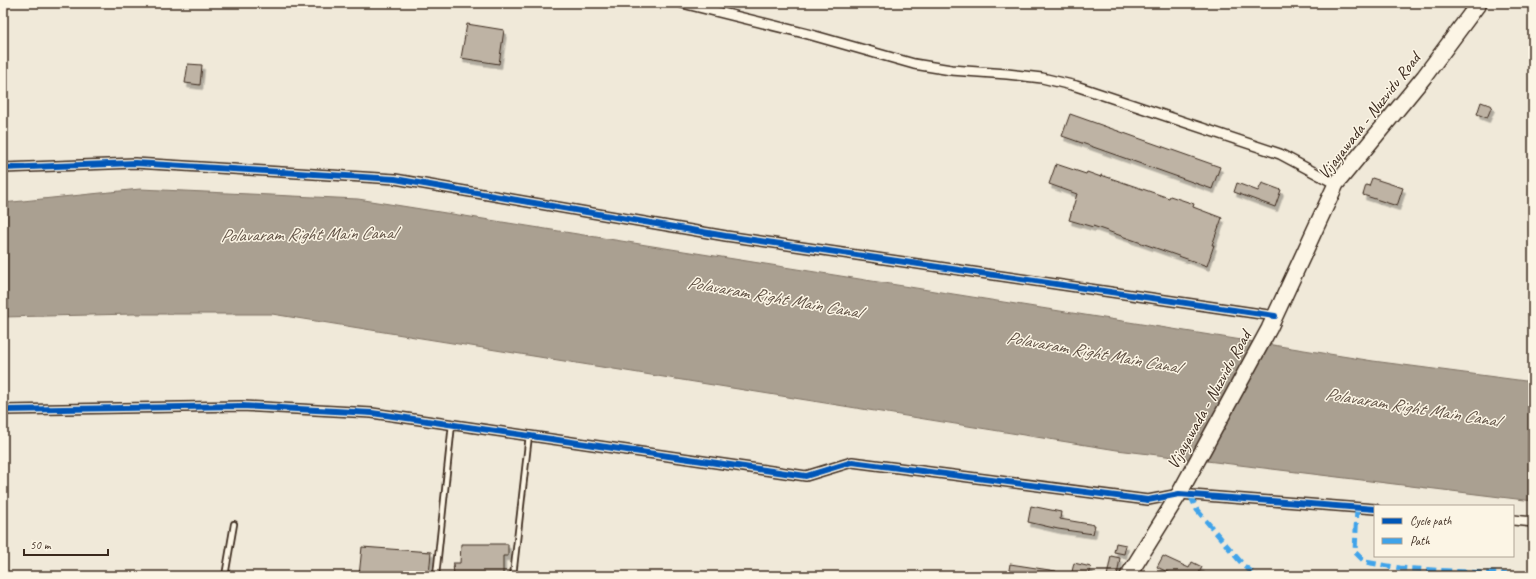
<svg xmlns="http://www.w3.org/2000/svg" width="1536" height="579" viewBox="0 0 1536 579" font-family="Caveat,sans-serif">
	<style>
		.water { fill: #aaa091; stroke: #7e7163 }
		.building { fill: #beb3a4; stroke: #3b2a1e; filter: url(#shadow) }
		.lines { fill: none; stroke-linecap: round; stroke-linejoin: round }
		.lane-casing { stroke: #3b2a1e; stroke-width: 8 }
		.street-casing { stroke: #3b2a1e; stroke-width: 12 }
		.primary-casing { stroke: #3b2a1e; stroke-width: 18 }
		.lane { stroke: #fcf5e5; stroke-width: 4.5 }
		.street { stroke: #fcf5e5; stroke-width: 9 }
		.primary { stroke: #fcf5e5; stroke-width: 15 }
		.quiet { stroke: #3fa3ea; stroke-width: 5; stroke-dasharray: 10 5; stroke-linecap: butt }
		.cycleway-casing { stroke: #fcf5e5; stroke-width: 8 }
		.cycleway { stroke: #0057b8; stroke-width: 6 }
		.labels { text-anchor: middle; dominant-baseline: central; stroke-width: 3; stroke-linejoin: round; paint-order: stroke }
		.street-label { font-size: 17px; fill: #3b2a1e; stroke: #fcf5e5 }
		.water-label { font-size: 18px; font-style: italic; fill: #625346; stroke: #fcf5e5 }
	</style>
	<defs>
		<filter id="shadow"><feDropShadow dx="2.5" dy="4.5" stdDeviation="0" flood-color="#0004"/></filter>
	</defs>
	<rect width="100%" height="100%" fill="#f0e9d9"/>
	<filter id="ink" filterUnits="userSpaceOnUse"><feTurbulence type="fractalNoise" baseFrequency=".025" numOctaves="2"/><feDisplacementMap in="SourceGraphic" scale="8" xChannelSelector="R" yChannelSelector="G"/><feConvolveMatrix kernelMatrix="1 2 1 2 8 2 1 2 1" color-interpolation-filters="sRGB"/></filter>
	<g filter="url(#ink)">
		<path class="water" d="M140,189L358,199L1373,361L1533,382V501L1117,450L272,314H133L3,317V203Z"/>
		<path class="building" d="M467,24L504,30L499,64L461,58Z
			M188,64L202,65L200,85L185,83Z
			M1481,102L1492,106L1487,118L1477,114Z
			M1070,114L1220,167L1212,189L1062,136Z
			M1056,164L1086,174L1087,172L1101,177V175L1119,181L1169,198L1170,196L1194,204L1193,207L1222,218L1212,245H1214L1207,266L1093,226V227L1069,220L1077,194L1049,184Z
			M1372,178L1403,188L1397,206L1363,195L1366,185L1369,186Z
			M1237,183L1258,191L1262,183L1281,190L1275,207L1234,192Z
			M1031,506L1061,512L1060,519L1095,525L1093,534L1058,529L1028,522Z
			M1116,543L1126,545L1124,554L1114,552Z
			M461,544H508V556H503V576H454L453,563H460Z
			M362,547L431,552L429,576H359Z
			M1111,556L1120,558L1117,576H1107Z
			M1163,556L1189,568L1192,562L1202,567L1199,573L1204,576H1176L1157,567Z
			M1074,563L1091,567L1089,576H1071Z
			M1010,564L1056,571V576H1008Z"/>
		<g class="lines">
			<defs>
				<path id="lane" d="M225,576L234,524
					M436,576L452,424
					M513,576L529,435"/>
				<path id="street" d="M682,3L808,34L914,64L951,70L1007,74L1042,78L1076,86L1280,154L1336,184
					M3,168L135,163L395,179L726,236L1275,316
					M3,410L242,406L372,413L806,476L852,462L1148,500L1179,494L1375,509
					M1513,520L1533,522"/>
				<path id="primary" d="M1128,576L1179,494L1269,329L1336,184L1424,77L1479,3"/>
			</defs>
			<use href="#lane" class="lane-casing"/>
			<use href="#street" class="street-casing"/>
			<use href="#primary" class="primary-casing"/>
			<use href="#lane" class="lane"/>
			<use href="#street" class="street"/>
			<use href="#primary" class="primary"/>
			<path class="quiet" d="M1190,495L1197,510L1244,566L1257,576
				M1357,508L1355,552L1365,562L1400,568L1533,576"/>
			<defs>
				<path id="cycleway" d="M3,168L135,163L395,179L726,236L1275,316
					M3,410L242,406L372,413L806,476L852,462L1148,500L1179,494L1375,509"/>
			</defs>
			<use href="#cycleway" class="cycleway-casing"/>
			<use href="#cycleway" class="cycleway"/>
		</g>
	</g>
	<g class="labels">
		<g class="street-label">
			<text transform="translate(1369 116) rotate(-52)">Vijayawada - Nuzvidu Road</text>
			<text transform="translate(1209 400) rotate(-61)">Vijayawada - Nuzvidu Road</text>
		</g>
		<g class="water-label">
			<text transform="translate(308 234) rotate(-1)">Polavaram Right Main Canal</text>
			<text transform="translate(774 297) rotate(10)">Polavaram Right Main Canal</text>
			<text transform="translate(1093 352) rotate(10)">Polavaram Right Main Canal</text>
			<text transform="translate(1412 407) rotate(9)">Polavaram Right Main Canal</text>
		</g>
	</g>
	<rect width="1536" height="579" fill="none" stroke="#fcf5e5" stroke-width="16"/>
	<rect x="8" y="8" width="1520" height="563" fill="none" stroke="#3b2a1e" stroke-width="1.5" filter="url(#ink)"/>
	<rect x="1374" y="505" width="140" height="52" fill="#fcf5e5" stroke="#afa495"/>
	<rect x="1382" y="518" width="20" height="6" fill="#0057b8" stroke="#afa495"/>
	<text x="1410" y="525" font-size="12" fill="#3b2a1e">Cycle path</text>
	<rect x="1382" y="538" width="20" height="6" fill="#3fa3ea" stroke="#afa495"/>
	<text x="1410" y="545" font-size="12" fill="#3b2a1e">Path</text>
	<path d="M24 549v6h84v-6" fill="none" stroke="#3b2a1e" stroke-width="2"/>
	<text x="30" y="549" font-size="12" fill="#3b2a1e" stroke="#fcf5e5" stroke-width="3" paint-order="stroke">50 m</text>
</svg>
